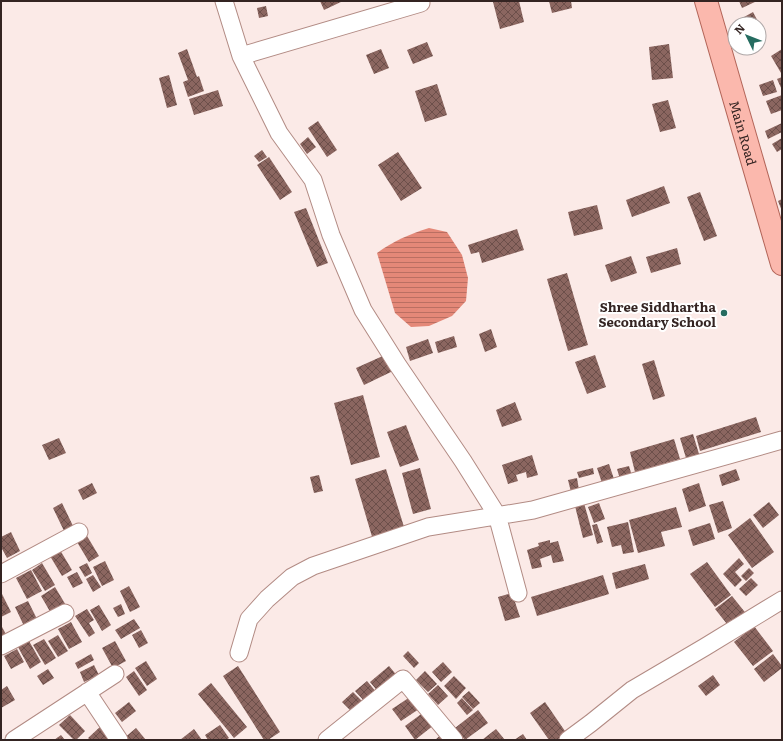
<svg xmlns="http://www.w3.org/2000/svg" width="783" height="741" viewBox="0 0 783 741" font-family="Literata,serif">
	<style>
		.water { fill: url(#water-rules) }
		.building { fill: url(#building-cross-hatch) }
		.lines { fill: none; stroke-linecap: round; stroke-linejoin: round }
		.minor-casing { stroke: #b28b84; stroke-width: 19 }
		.major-casing { stroke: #b36559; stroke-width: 24 }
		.minor { stroke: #fff; stroke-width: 17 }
		.major { stroke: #fbb8ad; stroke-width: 22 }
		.poi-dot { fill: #256c60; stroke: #fff; stroke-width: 1.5 }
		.labels { text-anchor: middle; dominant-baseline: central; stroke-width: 4; stroke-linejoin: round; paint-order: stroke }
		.street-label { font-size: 13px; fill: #342422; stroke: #fff }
		.poi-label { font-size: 13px; font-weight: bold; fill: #342422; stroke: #fff; text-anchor: end }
	</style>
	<defs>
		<pattern id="water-rules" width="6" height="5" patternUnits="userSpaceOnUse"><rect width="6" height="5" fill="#e48878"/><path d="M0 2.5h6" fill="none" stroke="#ba6f62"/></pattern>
		<pattern id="building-cross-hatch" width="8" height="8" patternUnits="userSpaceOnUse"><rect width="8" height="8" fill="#8b6660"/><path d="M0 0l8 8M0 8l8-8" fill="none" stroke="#6c4f4a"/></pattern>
	</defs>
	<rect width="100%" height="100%" fill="#fbeae7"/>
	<path class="water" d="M429,228L447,232L462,255L468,278L466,301L452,316L429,326L411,327L395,313L377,253C393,241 410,234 429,228Z"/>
	<path class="building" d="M320,1H343L324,10Z
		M499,1H519L524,22L500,29L493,2Z
		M549,1H571L572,8L552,13Z
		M739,1H757L742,8Z
		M266,6L268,16L259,18L257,8Z
		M753,12L763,31L759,33V24H739L737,21Z
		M427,42L433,56L413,64L407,50Z
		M669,44L673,78L652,80L649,47Z
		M187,49L197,77L199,76L204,91L188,97L183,82L188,80L178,53Z
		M381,49L389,68L374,74L366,55Z
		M782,49V72L781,73L771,56Z
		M169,75L177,105L167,108L159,78Z
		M782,77V90L777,79Z
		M773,80L777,92L763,96L759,85Z
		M437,84L447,115L425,122L415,91Z
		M218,90L223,106L194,115L189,99Z
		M782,95V110L771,114L766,101Z
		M668,100L676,128L660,132L652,104Z
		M318,121L337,150L327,157L308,128Z
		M782,123V132L768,139L765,131Z
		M308,137L316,147L307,154L300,144Z
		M782,138V149L777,152L772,144Z
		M262,150L267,157L259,162L254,156Z
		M398,152L422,188L401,201L378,165Z
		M269,157L292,192L280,200L257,165Z
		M664,186L670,203L632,217L626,200Z
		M700,192L717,236L704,241L687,197Z
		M782,199V211L778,201Z
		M597,205L603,229L574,236L568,212Z
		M306,208L328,263L317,267L294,212Z
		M517,229L524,250L482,263L479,252L471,254L468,245Z
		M677,248L681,264L651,273L646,257Z
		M631,256L637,273L611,282L605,265Z
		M567,273L588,345L568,351L547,279Z
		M491,329L497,347L485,352L479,334Z
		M454,336L457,347L438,353L435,342Z
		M428,339L433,353L410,361L406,347Z
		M385,355L393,371L364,385L356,368Z
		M595,355L606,387L587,394L575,362Z
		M654,360L665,396L653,400L642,364Z
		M363,395L380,457L351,465L334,403Z
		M515,402L522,420L502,427L496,410Z
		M756,417L761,432L700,451L696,436Z
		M406,425L419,460L400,467L387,432Z
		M693,434L699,454L686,458L680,438Z
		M59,438L66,453L49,460L42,445Z
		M674,439L680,459L635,472L630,452Z
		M532,455L538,475L527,478L526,472L516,475L518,481L508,484L502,465Z
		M609,464L614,479L602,483L597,468Z
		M629,466L632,476L620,479L617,469Z
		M420,468L431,509L413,514L402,473Z
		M593,468L594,474L579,478L577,472Z
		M386,469L405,530L373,540L355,479Z
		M736,469L740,480L722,486L719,475Z
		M319,475L323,491L314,493L310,477Z
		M577,478L579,490L571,492L568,480Z
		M92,483L97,493L83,500L78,490Z
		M699,483L706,506L689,512L682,489Z
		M723,501L732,528L718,533L709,505Z
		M769,502L779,515L763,528L753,515Z
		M62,503L74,528L65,533L53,508Z
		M584,503L593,535L583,538L575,506Z
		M599,503L605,519L594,523L588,507Z
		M676,507L682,527L661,532L665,546L638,553L629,520Z
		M750,518L774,552L752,568L728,535Z
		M628,522L634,552L623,554L621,545L612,547L607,527Z
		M710,523L715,539L693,546L688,530Z
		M597,524L603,542L597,544L592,525Z
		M11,532L20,551L7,558L1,547V537Z
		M87,536L99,556L89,562L77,542Z
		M550,540V543L558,541L564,561L553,563L551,555L540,559L542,567L532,569L527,550L539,546L538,543Z
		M60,550L72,570L62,576L50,556Z
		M739,558L744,564L735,572L742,580L735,587L723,574Z
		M105,561L114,580L102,586L93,567Z
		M707,562L731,595L715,607L690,574Z
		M42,563L55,585L45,591L32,570Z
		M87,563L92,573L85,577L79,567Z
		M645,564L649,579L616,589L612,573Z
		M749,568L754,573L746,581L741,576Z
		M31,570L42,591L27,599L16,578Z
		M77,572L83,583L73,588L67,577Z
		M93,575L101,587L93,592L86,579Z
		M603,575L609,594L537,616L531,597Z
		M751,578L758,585L746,596L739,589Z
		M129,586L140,607L130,612L120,591Z
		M55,587L67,607L52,615L41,596Z
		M1,592L11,612L1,617Z
		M512,593L520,617L505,621L498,597Z
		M732,596L748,616L731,629L715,609Z
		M28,601L37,619L24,626L15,607Z
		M121,604L125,614L118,617L113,608Z
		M99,605L111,625L102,631L90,610Z
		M87,609L94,620L89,623L95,633L89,637L75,616Z
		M134,619L140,628L121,639L115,630Z
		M71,622L82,642L69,649L58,629Z
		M1,625L8,638L1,641Z
		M754,626L773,651L753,666L734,642Z
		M141,630L148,643L139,648L132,635Z
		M58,635L68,651L58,657L48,641Z
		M44,639L56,658L45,665L33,645Z
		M29,641L41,662L30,669L18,647Z
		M115,641L126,661L113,668L102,648Z
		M17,649L24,662L11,669L4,656Z
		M408,651L419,663L414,668L403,656Z
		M91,654L94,660L78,669L75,663Z
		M773,654L782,666V668L764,682L754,669Z
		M146,661L157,679L147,686L135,668Z
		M443,662L452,672L441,682L432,672Z
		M94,665L99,675L84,682L80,672Z
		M238,666L280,732L268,740H264L223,676Z
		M389,666L399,678L380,694L370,682Z
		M48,669L54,678L43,685L37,676Z
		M134,671L147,690L139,696L126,677Z
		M425,671L437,684L428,692L416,680Z
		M713,675L720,685L706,696L698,686Z
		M454,676L466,688L456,699L444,686Z
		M367,681L377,693L366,703L355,691Z
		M211,683L247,727L234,738L198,694Z
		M438,685L448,696L438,705L428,694Z
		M7,686L15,700L1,708V690Z
		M469,691L480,703L473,709L462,697Z
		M353,692L365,704L354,714L342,702Z
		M410,697L419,709L401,721L392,709Z
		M462,698L473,710L467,715L457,703Z
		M129,702L136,711L122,722L115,713Z
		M545,702L567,734L558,740H549L530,713Z
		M478,710L488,723L465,740L455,728Z
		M424,712L434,725L415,740L405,726Z
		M70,715L85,731L76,740H74L59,725Z
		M220,725L229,738L226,740H208L205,735Z
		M101,726L111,736L107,740H90L88,738Z
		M136,728L146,740H124L123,739Z
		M194,729L202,740H180Z
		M496,729L505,740H482Z
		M444,732L451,740H435Z
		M523,734L527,740H514Z
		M61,735L65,740H54Z"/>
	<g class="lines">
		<defs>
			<path id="minor" d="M224,1L241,56L279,133L313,180L331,235L363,310L397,364L463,461L497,515L518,593
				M241,56L421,3
				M1,574L79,532
				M1,646L65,613
				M239,653L249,619L267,599L292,577L313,566L428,527L533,510L782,440
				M87,692L119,740
				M14,740L115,674
				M327,740L403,679L454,740
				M568,740L591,723L632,690L705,647L782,600"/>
			<g id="major">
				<path id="s1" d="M706,1L782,264"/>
			</g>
		</defs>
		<use href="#minor" class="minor-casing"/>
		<use href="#major" class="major-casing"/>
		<use href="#minor" class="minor"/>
		<use href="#major" class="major"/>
	</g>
	<circle class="poi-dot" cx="724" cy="313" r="4"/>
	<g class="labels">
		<g class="street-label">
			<text stroke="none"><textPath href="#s1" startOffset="137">Main Road</textPath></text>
		</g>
		<g class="poi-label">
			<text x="716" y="306">Shree Siddhartha<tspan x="716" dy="15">Secondary School</tspan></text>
		</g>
	</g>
	<rect width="783" height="741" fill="none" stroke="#342422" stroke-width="4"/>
	<g transform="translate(747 36) rotate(313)"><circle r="19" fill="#ffffff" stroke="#aea7a7"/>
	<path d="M0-3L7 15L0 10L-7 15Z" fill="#256c60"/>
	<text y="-6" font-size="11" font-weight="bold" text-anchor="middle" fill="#342422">N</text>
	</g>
</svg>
